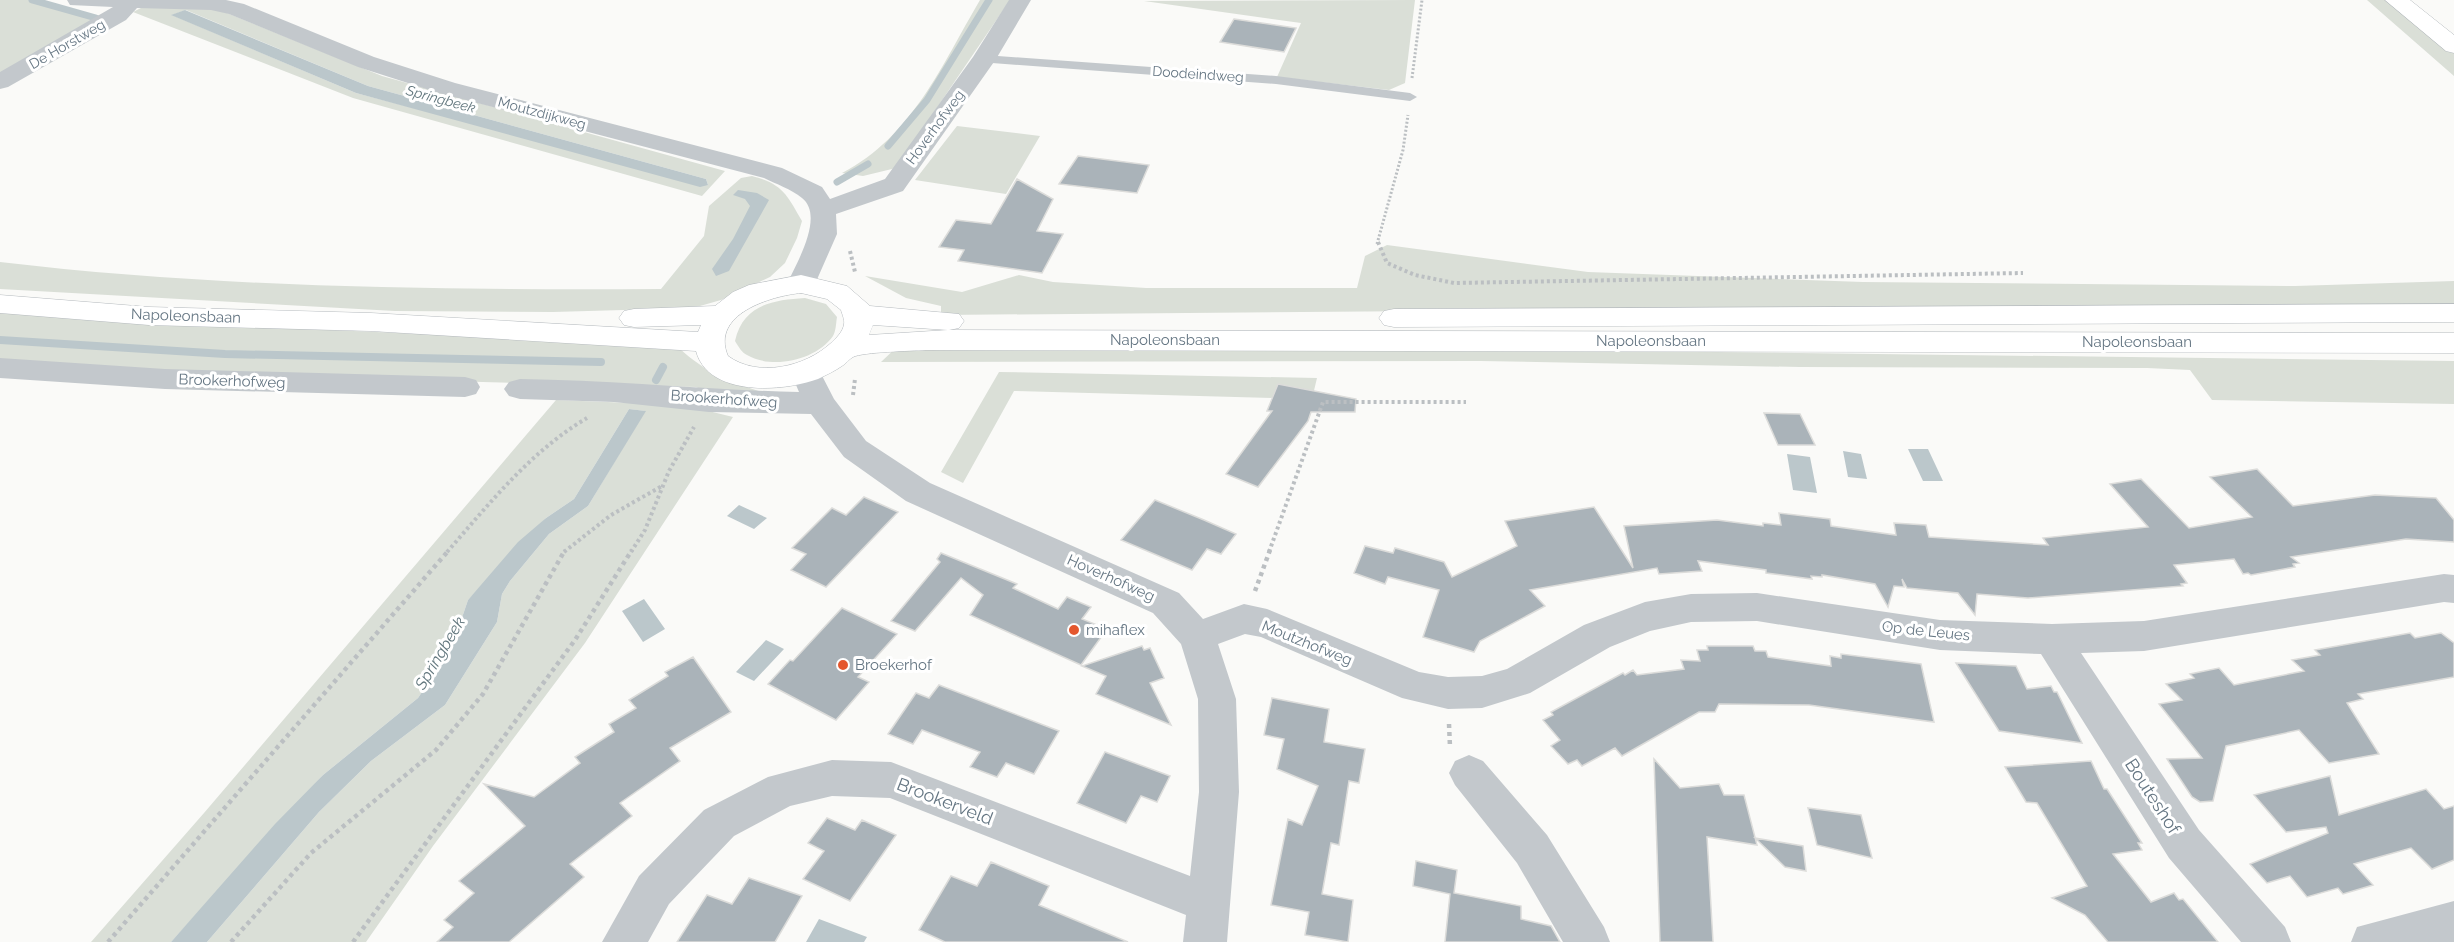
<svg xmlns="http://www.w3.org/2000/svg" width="2454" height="942" viewBox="0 0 2454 942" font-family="Raleway,sans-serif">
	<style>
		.green { fill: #dadfd7; fill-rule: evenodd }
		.water { fill: #bbc7cb }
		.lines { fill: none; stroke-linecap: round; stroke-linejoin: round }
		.stream-far1 { stroke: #bbc7cb; stroke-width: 7 }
		.stream { stroke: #bbc7cb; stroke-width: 8 }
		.building { fill: #aab3b9; stroke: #dcdcda; stroke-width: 1.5 }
		.primary-casing { stroke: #b5babe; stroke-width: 1 }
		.path-far2 { stroke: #bbbfc2; stroke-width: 3; stroke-dasharray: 2 2; stroke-linecap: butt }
		.path-far1 { stroke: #bbbfc2; stroke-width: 4; stroke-dasharray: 3 3; stroke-linecap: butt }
		.path { stroke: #bbbfc2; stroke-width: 4.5; stroke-dasharray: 4 4; stroke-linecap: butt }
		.lane { fill: #c3c8cc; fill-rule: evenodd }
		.street { fill: #c3c8cc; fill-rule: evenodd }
		.primary { fill: #fff; fill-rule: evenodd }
		.poi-dot { fill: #e4572e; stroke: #fff; stroke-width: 2 }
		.labels { text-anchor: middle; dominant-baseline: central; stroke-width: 6; stroke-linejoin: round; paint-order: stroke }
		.far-street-label { font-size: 14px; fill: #657683; stroke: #fff }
		.far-water-label { font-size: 14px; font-style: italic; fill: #60757c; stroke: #fff }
		.street-label { font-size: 15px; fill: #657683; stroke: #fff }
		.poi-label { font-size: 15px; fill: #657683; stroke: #fff; text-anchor: start }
		.water-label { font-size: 16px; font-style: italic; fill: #60757c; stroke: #fff }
		.near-street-label { font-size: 18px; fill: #657683; stroke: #fff }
	</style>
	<rect width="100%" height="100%" fill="#fafaf8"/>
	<path class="green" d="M0,0H36L62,9L100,16L0,77Z
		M980,0H1010L896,168L863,176L842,173C913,136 941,66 980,0Z
		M1415,0L1405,83L1389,90L1277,77L1301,23L1144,1Z
		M2367,0H2390L2454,53V76Z
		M145,6H201L227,13L382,76L725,171L702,196L353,98L133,12ZM186,10L368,86L706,179L708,185L356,93L172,15Z
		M957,126L1040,136L1006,194L915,180Z
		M752,176C783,184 787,195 802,221L797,238L785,263L770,277L721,300L693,308L553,312L395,311L0,289V262C219,288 441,290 661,289L704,236L709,206L741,178Z
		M1387,245L1588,272L1863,282L2295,286L2454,281V306L2167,305L941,315V306L906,298L865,276L962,292L1019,275L1053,282L1146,288H1357L1365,256Z
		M805,298L826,304L837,317C836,323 836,331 833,336C816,360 773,370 747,355C742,353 738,346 735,341C743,305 772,300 805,298Z
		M0,310C226,330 453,332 679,348C708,375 734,383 771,395H713L696,387C464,381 231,379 0,359Z
		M899,345H1140L2454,361V404L2212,400L2190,370L2147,368L1800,367L1480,361L881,362Z
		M999,372L1317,378L1312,399L1014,391L963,483L941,472Z
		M556,400L684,405L733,417L585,643L433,846L366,942H207L319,812L371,761L445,705L497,622L502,594L510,581L549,534L588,506L645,411L629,409L574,499L546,518L468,600L452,647L418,698L323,775L171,942H91L204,813Z"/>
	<path class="water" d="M185,10L368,86L706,179L708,185L700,187L356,93L171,15Z
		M738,190L757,193L769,200L729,271L716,276L712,269L733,239L750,206L745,199L733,195Z
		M629,409L646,411L588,506L549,534L510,581L502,594L497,622L445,705L371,761L319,812L207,942H171L275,824L323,775L418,698L452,647L468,600L518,542L546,518L574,499Z
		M1908,449H1928L1943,481H1923Z
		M1843,451L1861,454L1867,479L1848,477Z
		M1787,454L1810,457L1817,493L1793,490Z
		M739,505L767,518L754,529L727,516Z
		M644,599L665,629L643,642L622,611Z
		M766,640L784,649L754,681L736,672Z
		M819,919L867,937L864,942H806Z"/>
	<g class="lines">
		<path class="stream-far1" d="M32,0L96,18
			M888,146L927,100L989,0
			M837,182L868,164"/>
		<path class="stream" d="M0,340L225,354L601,362
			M656,380L663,367"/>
	</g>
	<path class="building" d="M1234,19L1296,28L1284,52L1220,42Z
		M1078,156L1149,165L1137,193L1059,184Z
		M1017,179L1053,199L1037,231L1063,234L1042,273L958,261L964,250L939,247L956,220L991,224Z
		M1278,384L1356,399L1355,412H1311L1308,421L1258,487L1226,474L1272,411H1267Z
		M1764,413L1800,414L1815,445H1778Z
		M2257,469L2293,506L2375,495L2436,498L2454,520V542L2406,539L2291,557L2299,563L2293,564L2295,567L2251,575L2248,573L2243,574L2234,559L2174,565L2187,583L2181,584L2183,586L2028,598L1977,594L1975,615L1958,593L1907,588L1902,579L1904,587L1894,586L1888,607L1875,584L1822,575V577L1811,576L1812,579L1766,573V570L1698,561L1702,571L1659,574L1657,568L1530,590L1545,606L1480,641L1474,652L1423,637L1439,590L1388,577L1385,584L1354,573L1365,546L1393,553L1395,548L1444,562L1452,577L1517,546L1505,521L1594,507L1633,568L1624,526L1717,520L1763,526V523L1781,525L1779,513L1830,519L1831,526L1896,535L1894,523L1926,525L1929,537L2048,545L2043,538L2148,527L2110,484L2141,479L2189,528L2252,517L2210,477Z
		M864,497L898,512L826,587L791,570L806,554L792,548L832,508L846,515Z
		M1155,500L1204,520L1236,534L1221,554L1207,549L1192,570L1121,540Z
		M941,553L1017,584L1013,588L1058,609L1067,597L1091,607L1082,619L1107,629L1081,665L970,615L983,595L961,578L915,631L891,621L940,562L937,559Z
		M842,608L897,634L858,677L869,682L836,720L768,684L790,660L793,661Z
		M2410,633L2415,638L2441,633L2454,643V677L2358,694L2363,699L2347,703L2379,754L2329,763L2299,730L2226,746L2213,801L2200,802L2192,797L2167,759L2202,758L2159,704L2182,700L2166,684L2194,678L2190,674L2219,668L2234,685L2304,671L2292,660L2320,655L2315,650Z
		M1142,646L1144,650L1150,648L1164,678L1150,683L1171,725L1096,694L1106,676L1082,666Z
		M1707,646H1753L1755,651H1766L1768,657L1831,666L1830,656L1841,658V654L1921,664L1934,722L1809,705L1719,704L1715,712H1699L1622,756L1615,748L1582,766L1577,760L1568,764L1551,746L1560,740L1543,720L1553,715L1551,712L1623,673L1625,675L1633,670L1637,675L1684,669L1681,660L1700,661L1697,650H1708Z
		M693,657L731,712L670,748L680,761L620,803L632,816L570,864L584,877L509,942H437L453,927L444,920L474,893L459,881L525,826L484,784L534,797L580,763L575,757L614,732L609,724L636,708L629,700L668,676L665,672Z
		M1956,663L2016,666L2027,689L2051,686L2054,692H2057L2082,743L1999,731Z
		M939,685L1059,731L1034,774L1006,763L997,777L970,767L980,752L922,730L913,744L888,734L916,693L929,698Z
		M1272,698L1329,709L1324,742L1365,749L1359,783L1349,781L1339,845L1331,843L1322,894L1353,900L1348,942L1305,935L1309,912L1271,905L1288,819L1302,825L1318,786L1277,769L1284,739L1264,735Z
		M1105,752L1170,776L1157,802L1141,796L1126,823L1077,803Z
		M1654,759L1680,788L1719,784L1724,795H1744L1757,845L1707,837L1713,942H1660Z
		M2091,761L2104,789H2107L2142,843H2138L2142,850L2113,854L2151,902L2174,893L2179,900L2183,899L2218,942H2108L2085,915L2052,898L2087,886L2037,803L2026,802L2005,767Z
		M2330,776L2339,815L2426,789L2444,809L2454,806V860L2432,869L2411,848L2354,864L2373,885L2343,894L2338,888L2307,897L2290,876L2267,883L2250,864L2328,833L2326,827L2286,832L2254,795Z
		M1808,808L1861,815L1872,858L1817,845Z
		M827,818L855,830L862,820L896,835L850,901L803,879L824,851L808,843Z
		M1755,838L1803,846L1806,871L1785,867Z
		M1416,861L1457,870L1454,893L1521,906V919L1551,926L1560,942H1445L1450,894L1413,886Z
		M991,862L1049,886L1039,905L1128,942H945L919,930L951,876L977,886Z
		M749,878L802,896L775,942H677L707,895L732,904Z"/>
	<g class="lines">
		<defs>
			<path id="primary" d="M2385,0H2410L2454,35V53L2446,51Z
				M801,275L847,286L870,306L959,314L964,321L959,328L949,330L2454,333V353L926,350C911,351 863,352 853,357C849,359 846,364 842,366C835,371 826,375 818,379C783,392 708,397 696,351L371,331L149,325L0,313V295L149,307L371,313L698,332L701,325L634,327L624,325L619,318L624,311L634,309L715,306L733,292L749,285ZM801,293L827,299L841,310C842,314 845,320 844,324C843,332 836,338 831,343C805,367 758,378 728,356C710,314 771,296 801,293ZM873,325L948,330L869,335Z
				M2454,304V322L1394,327L1384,325L1379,318L1384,311L1394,309Z"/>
		</defs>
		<use href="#primary" class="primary-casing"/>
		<path class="path-far2" d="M1412,78L1422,0
			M1377,244L1403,150L1408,115"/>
		<path class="path-far1" d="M1378,242L1387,263L1415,275L1454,283L2023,273
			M850,251L855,272
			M853,395L855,379
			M447,552C490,503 531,451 587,418
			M564,552L611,515L662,486
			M631,552L645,530L669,471L694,427
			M1269,552L1323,402H1466"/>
		<path class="path" d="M1255,591L1270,550
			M1449,724L1450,747
			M108,942L449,550
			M231,942L311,853L436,750L483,694L565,550
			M353,942L575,640L632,550"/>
		<path class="lane" d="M984,55L1276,76L1410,93L1417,97L1410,101L1276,84L979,62L977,59Z"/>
		<path class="street" d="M67,0H226L244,4L374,57L455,83L782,168L822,187L830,199L885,179L973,57L1009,0H1031L996,59L903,191L836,214L837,234L815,284L811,290L801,293L791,290L787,284C796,264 825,216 802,198C791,189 776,184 764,178L439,93L358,67L229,14L211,10L137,8L126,20L8,87L0,89V72L113,7L70,5Z
			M0,358L165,369L465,377L476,380L480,387L476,394L465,397L165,389L0,378Z
			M806,363L817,366L834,399L866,441L930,483L1179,593L1203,619L1244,604L1267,609L1419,672L1448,677L1482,676L1507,669L1584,625L1645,602L1691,594L1757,593L1940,620L2052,624L2144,621L2444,574L2454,575V603L2444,602L2144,651L2081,653L2199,830L2285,927L2291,942H2241L2169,858L2041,654L1940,650L1757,621L1691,622L1650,631L1610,647L1530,693L1482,708L1448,709L1402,698L1261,637L1245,634L1218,644L1236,699L1239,792L1227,942H1183L1186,915L890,798L832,796L790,806L734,836L669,904L648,942H602L639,876L704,810L768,777L832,760L891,762L1190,876L1199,792L1198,699L1181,644L1153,613L906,501L844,457L811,414L709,412L614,402L520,399L509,396L504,389L509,382L520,379C613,380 706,390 799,392L791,373L795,366Z
			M1469,755L1483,761L1547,835L1604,927L1610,942H1563L1517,863L1455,785L1449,773L1455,761Z
			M2454,901V942H2351L2357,927Z"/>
		<use href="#primary" class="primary"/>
	</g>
	<g class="poi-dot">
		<circle cx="1074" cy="630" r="6"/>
		<circle cx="843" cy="665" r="6"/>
	</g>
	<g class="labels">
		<g class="far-street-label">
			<text transform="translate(67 44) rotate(-30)">De Horstweg</text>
			<text transform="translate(1198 74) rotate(4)">Doodeindweg</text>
			<text transform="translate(542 113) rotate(15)">Moutzdijkweg</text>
			<text transform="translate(935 127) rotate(-54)">Hoverhofweg</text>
		</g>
		<g class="far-water-label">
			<text transform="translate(441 99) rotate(15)">Springbeek</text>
		</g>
		<g class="street-label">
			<text transform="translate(186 316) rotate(2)">Napoleonsbaan</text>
			<text x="1165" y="340">Napoleonsbaan</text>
			<text x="1651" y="341">Napoleonsbaan</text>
			<text x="2137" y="342">Napoleonsbaan</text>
			<text transform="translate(232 381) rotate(2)">Brookerhofweg</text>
			<text transform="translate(724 399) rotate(4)">Brookerhofweg</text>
			<text transform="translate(1111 578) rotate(24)">Hoverhofweg</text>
			<text transform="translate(1926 631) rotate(6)">Op de Leues</text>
			<text transform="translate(1307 643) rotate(22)">Moutzhofweg</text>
		</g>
		<g class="poi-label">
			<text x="1086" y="630">mihaflex</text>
			<text x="855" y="665">Broekerhof</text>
		</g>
		<g class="water-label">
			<text transform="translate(440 653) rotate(-59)">Springbeek</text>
		</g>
		<g class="near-street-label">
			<text transform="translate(2153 796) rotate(57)">Bouteshof</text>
			<text transform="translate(945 801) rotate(21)">Brookerveld</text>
		</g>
	</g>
</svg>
